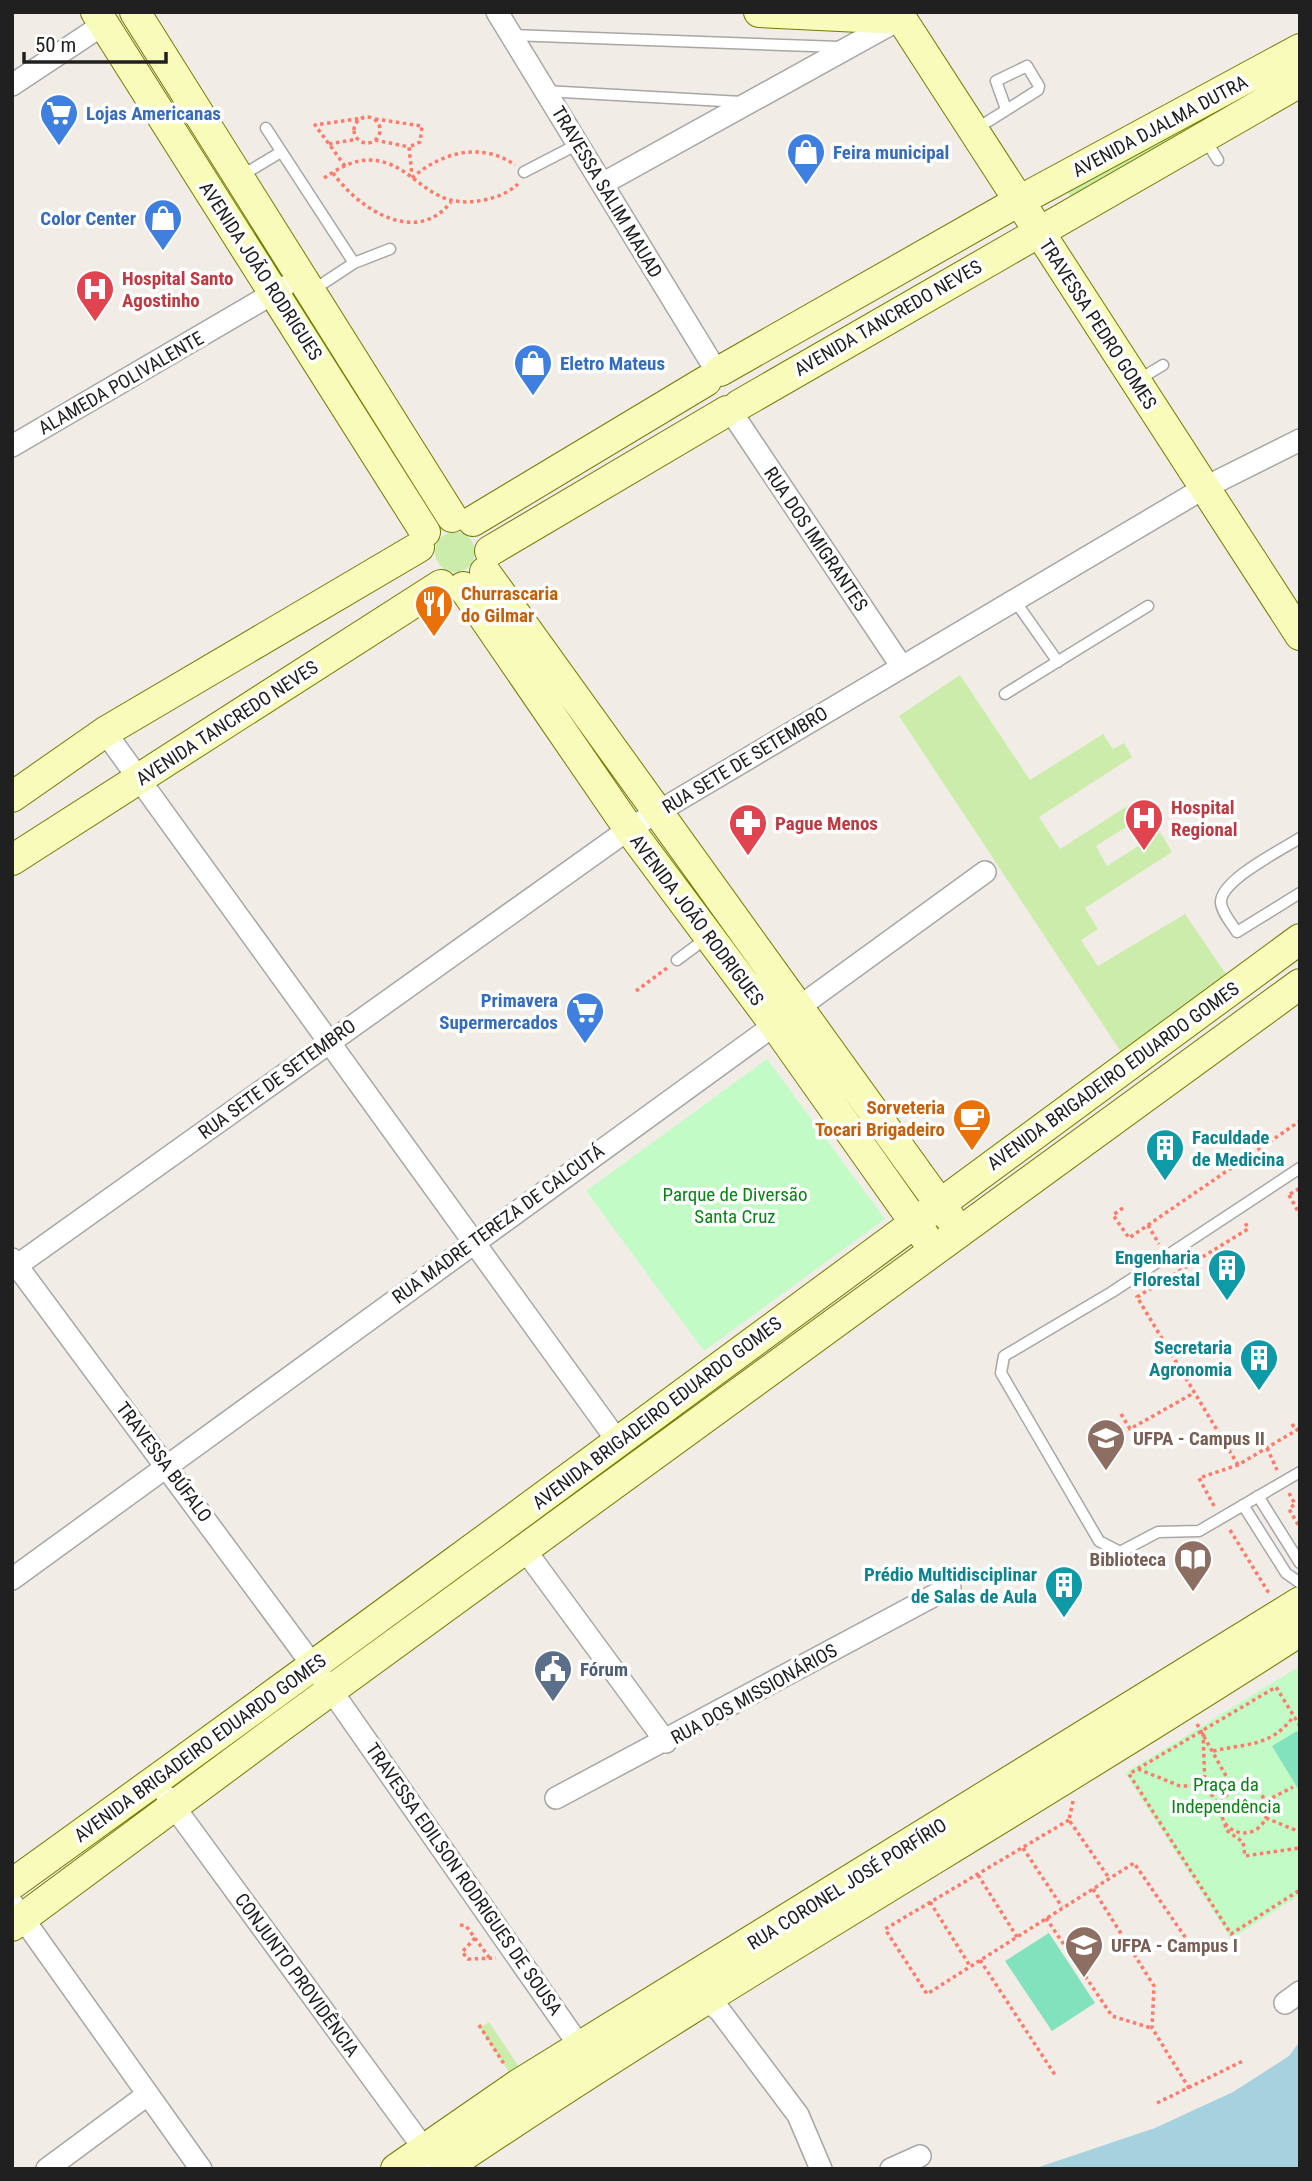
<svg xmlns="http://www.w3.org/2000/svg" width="1312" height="2181" viewBox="0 0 1312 2181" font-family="'Roboto Condensed',sans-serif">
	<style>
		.grass { fill: #cbecab }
		.park { fill: #c3fbc7 }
		.pitch { fill: #82e2bd }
		.water { fill: #a6d2df }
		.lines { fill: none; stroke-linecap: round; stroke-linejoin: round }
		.lane-casing { stroke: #a7a7a7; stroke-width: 13 }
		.street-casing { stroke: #a7a7a7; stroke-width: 24 }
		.secondary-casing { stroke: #6f7d02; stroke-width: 32 }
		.path { stroke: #fe7a6a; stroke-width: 3.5; stroke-dasharray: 3.5 3.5; stroke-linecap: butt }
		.lane { stroke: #fff; stroke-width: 10 }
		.street { stroke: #fff; stroke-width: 21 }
		.secondary { stroke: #f8fbba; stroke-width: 30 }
		.labels { text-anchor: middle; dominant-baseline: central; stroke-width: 7; stroke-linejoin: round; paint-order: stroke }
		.shop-label { font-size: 19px; font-weight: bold; fill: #366cbe; stroke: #fff; text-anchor: start }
		.street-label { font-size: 19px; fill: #202020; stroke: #fff }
		.health-label { font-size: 19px; font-weight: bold; fill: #be3a42; stroke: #fff; text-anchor: start }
		.food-label { font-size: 19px; font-weight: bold; fill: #c56008; stroke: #fff; text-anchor: start }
		.culture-label { font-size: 19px; font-weight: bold; fill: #0d838f; stroke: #fff; text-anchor: end }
		.park-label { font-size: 19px; fill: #088413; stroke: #fff }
		.education-label { font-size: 19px; font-weight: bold; fill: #785e54; stroke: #fff; text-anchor: start }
		.service-label { font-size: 19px; font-weight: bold; fill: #4e5e75; stroke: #fff; text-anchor: start }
	</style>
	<rect width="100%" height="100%" fill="#f1ede6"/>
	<path class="grass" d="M1196,118L1201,127L1072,199L1067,190Z
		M435 552a20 20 0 1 1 40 0a20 20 0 1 1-40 0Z
		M960,675L1030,780L1103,734L1113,749L1124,743L1132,757L1039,817L1060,849L1132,803L1142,817L1096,846L1107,866L1160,832L1172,852L1085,908L1098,929L1081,940L1098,966L1185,914L1228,977L1123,1055L899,716Z
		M489,2022L519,2067L511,2075L480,2028Z"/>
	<path class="park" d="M767,1059L885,1219L704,1351L586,1191Z
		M1300,1666V1895L1231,1939L1125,1773Z"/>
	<path class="pitch" d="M1297,1731L1300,1736V1792L1272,1746Z
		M1049,1933L1095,2003L1052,2031L1005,1961Z"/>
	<path class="water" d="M1300,2041V2169H1033L1155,2128L1233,2092L1289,2056Z"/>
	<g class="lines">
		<defs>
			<path id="lane" d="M511,35L840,47
				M545,91L742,102
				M266,128L354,263
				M976,129L1038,90L1039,86L1027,66L996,81L1006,109
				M1205,139L1218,160
				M524,172L578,144
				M241,176L281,152
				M313,290L354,263L390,249
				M1138,380L1163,365
				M1015,601L1058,662
				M1005,694L1148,606
				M1300,838C1281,850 1219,881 1221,903C1222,913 1232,924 1237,932L1300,893
				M677,960L708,937
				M1300,1168L1112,1292L1004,1356L1001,1373L1099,1541L1120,1552L1158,1532L1199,1531L1300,1472
				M1258,1496L1300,1563
				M1243,1505L1286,1573L1300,1583"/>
			<path id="street" d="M497,12L717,372
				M12,85L104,24
				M602,184L900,19
				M730,410L902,667
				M12,446L284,287
				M105,732L619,1443
				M12,1259L331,1690L588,2058
				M12,1269L629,829L1204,488L1300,440
				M525,1550L666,1742
				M12,1579L985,872
				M167,1797L433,2161
				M556,1798L950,1587
				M12,1903L201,2169
				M697,1992L720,2011L798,2115L821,2169
				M1285,2003L1300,1992
				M47,2169L147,2095
				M891,2169L920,2156"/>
			<path id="secondary" d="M96,12L425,532
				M135,12L452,517
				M759,12L901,19
				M897,12L1300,635
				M720,371L1019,201L1300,49
				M739,405L1300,82
				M473,521L706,381
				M490,551L727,411
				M485,572L950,1218
				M463,587L629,829L775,1025L925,1237
				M12,797L105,732L419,547
				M12,860L441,585
				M12,1884C444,1573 871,1254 1300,939
				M12,1926L275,1731L1300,984
				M396,2169L519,2084L1300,1602
				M444,2169C723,1980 1017,1814 1300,1631"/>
		</defs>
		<use href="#lane" class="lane-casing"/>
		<use href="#street" class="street-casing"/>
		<use href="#secondary" class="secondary-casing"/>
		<path class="path" d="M354 130a13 13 0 1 1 26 0a13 13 0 1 1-26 0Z
			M375,119L422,126L420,142L409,147
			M375,140L409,147L412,176
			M329,144L358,139
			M345,166L315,125L364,118
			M333,173C358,208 415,247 451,202
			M324,178C338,169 352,160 369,160C415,161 424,209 478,201C493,199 507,194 518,184
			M412,178C440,153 481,141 515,165
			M636,991L667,968
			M1290,1194L1300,1188
			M1289,1195L1300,1215
			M1123,1208L1113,1215L1129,1238L1300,1121
			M1148,1225L1159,1244
			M1121,1414L1130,1429L1192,1394
			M1292,1424L1296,1430
			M1267,1448L1277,1470
			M1238,1465L1137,1297L1248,1229L1245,1222
			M1289,1493L1295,1504L1289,1509L1300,1528
			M1214,1506L1199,1478L1238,1465L1300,1428
			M1230,1530L1270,1595
			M1197,1724L1226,1776L1231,1792
			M1300,1726L1276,1687L1129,1774L1231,1934L1300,1890
			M1203,1733L1205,1786L1221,1807
			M1213,1751C1248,1743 1271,1747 1294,1716
			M1138,1769L1180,1786H1205
			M1221 1810a23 23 0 1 1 46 0a23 23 0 1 1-46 0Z
			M1073,1801L1069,1820L1109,1878
			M1266,1801L1293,1787
			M1266,1818L1300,1832
			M1069,1820L885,1929L927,1994L1134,1863L1194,1950
			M1225,1824L1226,1830L1243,1842L1245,1856L1300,1848
			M1023,1848L1062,1907
			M978,1875L1017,1937
			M1093,1889L1154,1986L1152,2028L1189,2088
			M930,1902L970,1966
			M1046,1918L1112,2016L1151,2028
			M460,1925L466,1926L491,1960
			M475,1938L462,1952L468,1959L496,1958
			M980,1960L1055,2075
			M479,2025L504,2064
			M1157,2103L1245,2060"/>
		<use href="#lane" class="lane"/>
		<use href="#street" class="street"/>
		<use href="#secondary" class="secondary"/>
	</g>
	<defs>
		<symbol id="supermarket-pin" viewBox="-11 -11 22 30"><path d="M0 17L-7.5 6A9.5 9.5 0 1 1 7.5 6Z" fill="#3f7fe0" stroke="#fff"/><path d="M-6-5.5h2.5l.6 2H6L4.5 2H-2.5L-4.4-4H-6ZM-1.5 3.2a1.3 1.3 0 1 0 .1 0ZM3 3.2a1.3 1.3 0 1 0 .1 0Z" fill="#fff"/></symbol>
		<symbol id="shop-pin" viewBox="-11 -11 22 30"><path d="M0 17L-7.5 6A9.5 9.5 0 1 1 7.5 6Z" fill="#3f7fe0" stroke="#fff"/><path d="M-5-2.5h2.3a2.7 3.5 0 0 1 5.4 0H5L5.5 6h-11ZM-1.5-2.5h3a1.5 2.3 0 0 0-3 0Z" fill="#fff"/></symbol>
		<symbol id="hospital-pin" viewBox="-11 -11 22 30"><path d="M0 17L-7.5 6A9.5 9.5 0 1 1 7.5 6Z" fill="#e0444e" stroke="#fff"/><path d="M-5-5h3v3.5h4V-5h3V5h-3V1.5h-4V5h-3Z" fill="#fff"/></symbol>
		<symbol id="restaurant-pin" viewBox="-11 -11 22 30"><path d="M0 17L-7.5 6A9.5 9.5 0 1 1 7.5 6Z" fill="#e8710a" stroke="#fff"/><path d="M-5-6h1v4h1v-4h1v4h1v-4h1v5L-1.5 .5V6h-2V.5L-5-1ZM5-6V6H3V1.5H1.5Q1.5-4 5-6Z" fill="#fff"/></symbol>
		<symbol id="pharmacy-pin" viewBox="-11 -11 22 30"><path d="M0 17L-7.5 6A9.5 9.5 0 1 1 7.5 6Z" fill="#e0444e" stroke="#fff"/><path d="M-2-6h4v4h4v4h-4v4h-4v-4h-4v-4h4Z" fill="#fff"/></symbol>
		<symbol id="cafe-pin" viewBox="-11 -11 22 30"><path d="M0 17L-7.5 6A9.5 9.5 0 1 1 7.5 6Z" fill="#e8710a" stroke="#fff"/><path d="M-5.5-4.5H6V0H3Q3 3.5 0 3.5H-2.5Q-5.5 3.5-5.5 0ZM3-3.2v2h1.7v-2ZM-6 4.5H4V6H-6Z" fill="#fff"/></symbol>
		<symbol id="building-pin" viewBox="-11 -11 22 30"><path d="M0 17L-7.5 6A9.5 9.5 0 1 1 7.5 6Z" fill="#0f9aa8" stroke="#fff"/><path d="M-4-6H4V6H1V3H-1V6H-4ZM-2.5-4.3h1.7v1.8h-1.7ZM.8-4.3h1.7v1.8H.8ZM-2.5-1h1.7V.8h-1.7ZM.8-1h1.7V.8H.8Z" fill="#fff"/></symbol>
		<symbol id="university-pin" viewBox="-11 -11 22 30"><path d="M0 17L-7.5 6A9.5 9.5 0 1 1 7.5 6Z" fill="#8d6e63" stroke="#fff"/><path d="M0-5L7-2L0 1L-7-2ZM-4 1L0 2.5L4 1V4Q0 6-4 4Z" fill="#fff"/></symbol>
		<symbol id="library-pin" viewBox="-11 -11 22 30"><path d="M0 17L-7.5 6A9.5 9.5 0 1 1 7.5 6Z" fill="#8d6e63" stroke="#fff"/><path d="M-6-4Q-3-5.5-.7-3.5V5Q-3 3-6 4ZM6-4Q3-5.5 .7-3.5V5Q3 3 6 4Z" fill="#fff"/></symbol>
		<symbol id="civic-pin" viewBox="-11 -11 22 30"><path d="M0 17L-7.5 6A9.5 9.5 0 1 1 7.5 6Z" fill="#5c6f8a" stroke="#fff"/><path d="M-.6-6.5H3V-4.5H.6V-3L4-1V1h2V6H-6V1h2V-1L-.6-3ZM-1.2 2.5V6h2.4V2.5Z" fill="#fff"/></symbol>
	</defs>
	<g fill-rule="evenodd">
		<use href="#supermarket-pin" x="37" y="91" width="44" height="60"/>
		<use href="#shop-pin" x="784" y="130" width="44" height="60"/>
		<use href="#shop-pin" x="141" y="196" width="44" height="60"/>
		<use href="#hospital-pin" x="73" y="267" width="44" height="60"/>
		<use href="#shop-pin" x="511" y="341" width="44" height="60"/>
		<use href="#restaurant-pin" x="412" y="582" width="44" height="60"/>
		<use href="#hospital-pin" x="1122" y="796" width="44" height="60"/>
		<use href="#pharmacy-pin" x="726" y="801" width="44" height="60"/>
		<use href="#supermarket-pin" x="563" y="989" width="44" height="60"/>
		<use href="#cafe-pin" x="950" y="1096" width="44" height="60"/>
		<use href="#building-pin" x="1143" y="1126" width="44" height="60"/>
		<use href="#building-pin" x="1205" y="1246" width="44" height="60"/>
		<use href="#building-pin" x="1237" y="1336" width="44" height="60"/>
		<use href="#university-pin" x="1084" y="1416" width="44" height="60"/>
		<use href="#library-pin" x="1171" y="1537" width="44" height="60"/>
		<use href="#building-pin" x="1042" y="1563" width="44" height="60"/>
		<use href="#civic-pin" x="531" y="1647" width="44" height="60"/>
		<use href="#university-pin" x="1062" y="1923" width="44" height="60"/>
	</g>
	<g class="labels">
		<g class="shop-label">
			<text x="86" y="113">Lojas Americanas</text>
			<text x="833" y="152">Feira municipal</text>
			<text x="136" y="218" text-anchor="end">Color Center</text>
			<text x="560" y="363">Eletro Mateus</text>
			<text x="558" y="1000" text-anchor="end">Primavera<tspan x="558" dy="22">Supermercados</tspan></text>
		</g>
		<g class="street-label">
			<text transform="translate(1160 126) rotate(-28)">AVENIDA DJALMA DUTRA</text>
			<text transform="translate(607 192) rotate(59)">TRAVESSA SALIM MAUAD</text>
			<text transform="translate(261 271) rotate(57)">AVENIDA JOÃO RODRIGUES</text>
			<text transform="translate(888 318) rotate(-30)">AVENIDA TANCREDO NEVES</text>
			<text transform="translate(1098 324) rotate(57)">TRAVESSA PEDRO GOMES</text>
			<text transform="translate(121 383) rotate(-30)">ALAMEDA POLIVALENTE</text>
			<text transform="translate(816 539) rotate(56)">RUA DOS IMIGRANTES</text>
			<text transform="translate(227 723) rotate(-33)">AVENIDA TANCREDO NEVES</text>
			<text transform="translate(745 760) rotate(-31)">RUA SETE DE SETEMBRO</text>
			<text transform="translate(697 920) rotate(53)">AVENIDA JOÃO RODRIGUES</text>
			<text transform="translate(1113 1076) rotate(-36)">AVENIDA BRIGADEIRO EDUARDO GOMES</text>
			<text transform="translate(277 1079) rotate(-36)">RUA SETE DE SETEMBRO</text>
			<text transform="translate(498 1224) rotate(-36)">RUA MADRE TEREZA DE CALCUTÁ</text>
			<text transform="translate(657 1413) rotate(-37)">AVENIDA BRIGADEIRO EDUARDO GOMES</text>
			<text transform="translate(164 1462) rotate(53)">TRAVESSA BÚFALO</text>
			<text transform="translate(754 1694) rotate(-29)">RUA DOS MISSIONÁRIOS</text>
			<text transform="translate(200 1748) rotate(-36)">AVENIDA BRIGADEIRO EDUARDO GOMES</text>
			<text transform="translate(464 1879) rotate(55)">TRAVESSA EDILSON RODRIGUES DE SOUSA</text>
			<text transform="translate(847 1884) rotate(-32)">RUA CORONEL JOSÉ PORFÍRIO</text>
			<text transform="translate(297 1975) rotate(54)">CONJUNTO PROVIDÊNCIA</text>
		</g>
		<g class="health-label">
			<text x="122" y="278">Hospital Santo<tspan x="122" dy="22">Agostinho</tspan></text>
			<text x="1171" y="807">Hospital<tspan x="1171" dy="22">Regional</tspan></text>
			<text x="775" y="823">Pague Menos</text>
		</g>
		<g class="food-label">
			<text x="461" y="593">Churrascaria<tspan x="461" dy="22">do Gilmar</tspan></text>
			<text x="945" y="1107" text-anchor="end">Sorveteria<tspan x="945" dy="22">Tocari Brigadeiro</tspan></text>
		</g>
		<g class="culture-label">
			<text x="1192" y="1137" text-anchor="start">Faculdade<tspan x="1192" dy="22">de Medicina</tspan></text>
			<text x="1200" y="1257">Engenharia<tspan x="1200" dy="22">Florestal</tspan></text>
			<text x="1232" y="1347">Secretaria<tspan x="1232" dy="22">Agronomia</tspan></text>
			<text x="1037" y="1574">Prédio Multidisciplinar<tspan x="1037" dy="22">de Salas de Aula</tspan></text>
		</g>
		<g class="park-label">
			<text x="735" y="1194">Parque de Diversão<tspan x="735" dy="22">Santa Cruz</tspan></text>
			<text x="1226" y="1784">Praça da<tspan x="1226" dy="22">Independência</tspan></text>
		</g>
		<g class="education-label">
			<text x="1133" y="1438">UFPA - Campus II</text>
			<text x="1166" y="1559" text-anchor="end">Biblioteca</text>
			<text x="1111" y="1945">UFPA - Campus I</text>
		</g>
		<g class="service-label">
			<text x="580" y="1669">Fórum</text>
		</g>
	</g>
	<rect width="1312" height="2181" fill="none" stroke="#202020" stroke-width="28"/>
	<path d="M24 52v10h142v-10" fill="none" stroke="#202020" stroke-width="3.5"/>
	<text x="35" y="52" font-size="21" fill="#202020" stroke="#ffffff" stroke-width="5" paint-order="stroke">50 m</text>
</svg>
